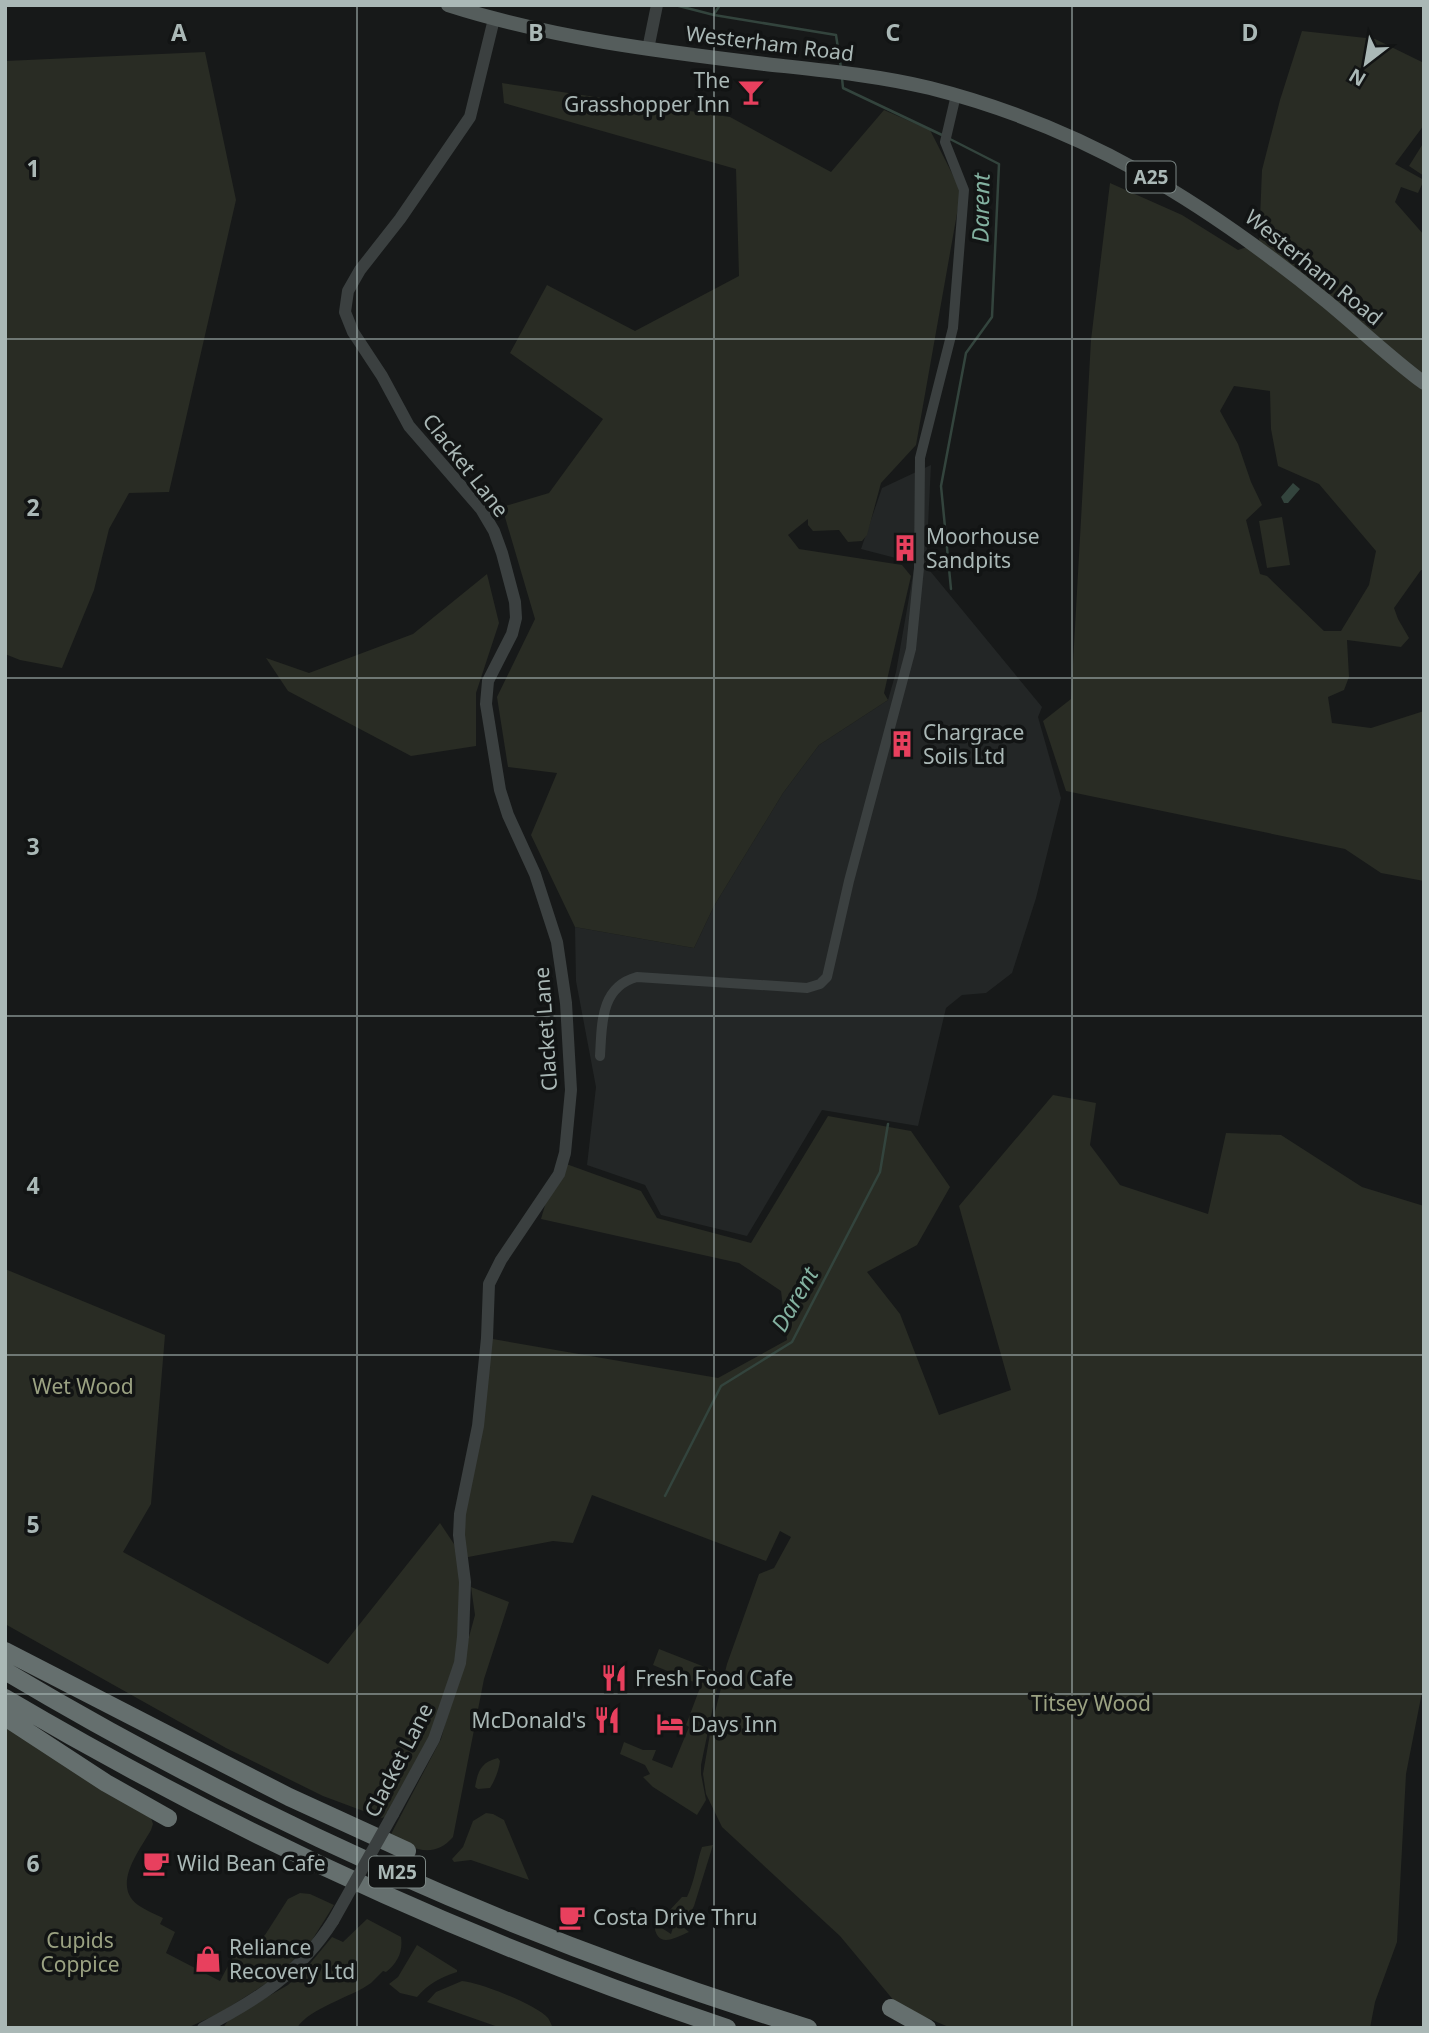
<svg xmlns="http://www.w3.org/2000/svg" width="1429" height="2033" viewBox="0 0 1429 2033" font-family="'Noto Sans',sans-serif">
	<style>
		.built { fill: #232626 }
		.green { fill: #292c24; fill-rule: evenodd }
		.water { fill: #33443d }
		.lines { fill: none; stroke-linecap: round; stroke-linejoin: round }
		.stream { stroke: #33443d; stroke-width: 2.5 }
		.minor { stroke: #3b4040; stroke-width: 10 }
		.tertiary { stroke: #3b4040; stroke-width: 12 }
		.primary { stroke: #555d5c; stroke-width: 14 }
		.motorway { stroke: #656f6e; stroke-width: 18 }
		.tertiary-bridge { stroke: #3b4040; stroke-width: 12 }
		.grid { fill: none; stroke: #aab8b6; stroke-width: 2; stroke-opacity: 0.55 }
		.labels { text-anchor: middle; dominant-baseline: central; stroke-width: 7; stroke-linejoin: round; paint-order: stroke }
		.shield { fill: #121414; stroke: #7c8785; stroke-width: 2 }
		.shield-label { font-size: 19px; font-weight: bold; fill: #aab8b6 }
		.street-label { font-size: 21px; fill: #aab8b6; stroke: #121414 }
		.poi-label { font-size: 21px; fill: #aab8b6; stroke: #121414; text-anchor: start }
		.park-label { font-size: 21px; fill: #9ba282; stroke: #121414 }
		.water-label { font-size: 23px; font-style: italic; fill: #83b1a0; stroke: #121414 }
		.grid-label { font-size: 23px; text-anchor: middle; font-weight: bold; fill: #aab8b6; stroke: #121414; stroke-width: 7; stroke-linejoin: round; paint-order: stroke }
	</style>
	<rect width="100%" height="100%" fill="#171919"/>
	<path class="built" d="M931,465L926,566L1042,707L1038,717L1061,798L1036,898L1012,973L986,993L962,995L946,1008L918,1126L822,1110L747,1236L661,1215L645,1185L587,1165L596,1087L576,981L575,927L694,948L714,906L783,793L819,745L888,700L896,672L915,563L861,549L882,488Z"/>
	<path class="green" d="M1302,31L1375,39L1424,63V125L1395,164L1424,180L1418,193L1401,187L1395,202L1424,235V570H1421L1394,608L1398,619L1409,638L1401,647L1347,640L1349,677L1344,690L1328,697L1332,723L1371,728L1424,711V881L1381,873L1345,849L1066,791L1043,721L1071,699L1091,340L1110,183L1182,215L1238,250L1259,243L1262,170L1280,100ZM1234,386L1270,391L1271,429L1278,466L1319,484L1376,551L1369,585L1341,631H1324L1267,576L1260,574L1246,520L1262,505L1251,482L1238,444L1220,411Z
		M205,52L236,200L169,492L129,493L109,529L94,590L62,668L20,660L5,654V61Z
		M502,83L730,117L831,172L884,110L930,130L961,191L916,445L881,483L867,535L862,541L848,542L839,530L813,531L808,525V519L788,535L799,549L902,565L911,576L884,693L888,700L819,745L783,793L714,906L694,948L575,927L531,835L557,773L508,767L497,697L535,619L502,507L549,493L603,419L510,353L547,285L635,331L739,276L736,169L504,103Z
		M1424,142V176L1409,166Z
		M1282,517L1290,565L1267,568L1259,521Z
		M487,574L499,623L476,693V746L411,756L288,691L266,658L309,673L413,634Z
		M1053,1095L1096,1103L1090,1145L1120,1185L1208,1214L1226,1133L1281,1135L1362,1187L1424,1206V1682L1406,1774L1397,1942L1375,2002L1370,2028H951L918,2014L895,2002L840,1936L722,1827L706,1794L703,1774L711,1728L727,1664L759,1574L774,1568L791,1537L780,1531L766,1561L592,1495L573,1543L553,1541L463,1558L454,1686L393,1814L382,1818L323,1796L226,1748L5,1624V1269L165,1335L151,1504L123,1552L328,1664L440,1523L462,1556L459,1535L487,1338L718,1378L787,1340L781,1291L739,1263L541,1219L558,1161L641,1191L657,1218L751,1243L828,1116L911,1131L950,1187L917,1245L867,1272L900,1314L939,1415L1011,1390L959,1206Z
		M471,1587L509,1602L484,1679L453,1837C433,1860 413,1848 389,1838L441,1739L475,1615Z
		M659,1649L720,1673L701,1765V1774L706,1800L697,1815L653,1787L643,1777L650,1774L645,1765L620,1754L624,1742L643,1750H656L652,1760L672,1768L689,1727L686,1725L701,1685L653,1665Z
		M5,1727L150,1815L153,1824L151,1830C140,1850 111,1885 138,1905C145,1910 155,1914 163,1918L160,1924L175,1932L166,1953L220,1981L236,1951L257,1942L265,1935L288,1899L300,1893L310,1894L334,1905L312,1940L281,1974L220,2013L187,2028H5Z
		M498,1758L500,1761C499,1770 495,1780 490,1788L478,1789L475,1787C478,1771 481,1762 498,1758Z
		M486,1813L493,1814L504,1820L529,1880L471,1860L454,1862L452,1859L463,1847L473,1821Z
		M713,1845L694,1906L683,1927L689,1932C673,1939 656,1949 654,1923L671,1934L675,1921L669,1917V1911L682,1897H687C695,1880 696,1865 702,1847Z
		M367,1919L401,1937C403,1952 398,1962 386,1972L383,1971C379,1975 375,1979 371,1983C352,1997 309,2008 297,2028H223L229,2019L288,1985L308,1966L332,1937L343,1942Z
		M417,1945L457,1970V1972C441,1977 428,1984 417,1997L400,1993L389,1984L398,1977Z
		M462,1981C479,1982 537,2005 548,2018C550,2021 551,2024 553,2028H501L427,2002L436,1992Z"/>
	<path class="water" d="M1293,483L1300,489L1288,503H1284L1281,497Z"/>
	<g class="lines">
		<path class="stream" d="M675,5L714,15L836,35L841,68
			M714,14L720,5
			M842,78L843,88L942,135
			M948,138L999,164L992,317L966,353L941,486L951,589
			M665,1496L721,1386L792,1342L880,1172L888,1124"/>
		<path class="minor" d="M600,1056C602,1024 600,987 637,977L807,988L820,984L827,977L849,881L911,649L919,568L920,458L953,328L964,190L945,142L956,95"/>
		<path class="tertiary" d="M648,49L657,5
			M393,1814L434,1739L460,1663L463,1637L465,1582L459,1535L460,1514L478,1426L487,1338L489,1284L501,1260L559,1174L565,1153L571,1090L566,1003L557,942L535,874L508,815L500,790L486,704L488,681L512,634L516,618L515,602L502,553L494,531L481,509L409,426L382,376L353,332L345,312L348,291L360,270L400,219L470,117L494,19
			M203,2028C257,2000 300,1973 333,1921"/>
		<path class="primary" d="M448,5C551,38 657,51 765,64C820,70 876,75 930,88C1084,127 1203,201 1325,300C1358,327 1389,357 1424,383"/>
		<path class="motorway" d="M5,1651L289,1797L407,1851
			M5,1671C257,1821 528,1942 808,2028
			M5,1698C234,1833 475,1944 727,2028
			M5,1717L106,1783L168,1818
			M891,2008L927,2028"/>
		<path class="tertiary-bridge" d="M333,1921L393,1814"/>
	</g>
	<path class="grid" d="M357,5V2028M714,5V2028M1072,5V2028M5,339H1424M5,678H1424M5,1016H1424M5,1355H1424M5,1694H1424"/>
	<defs>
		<symbol id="bar-bare" viewBox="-9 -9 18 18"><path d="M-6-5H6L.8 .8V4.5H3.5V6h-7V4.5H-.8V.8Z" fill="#e8405e" stroke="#121414" stroke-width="2.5" paint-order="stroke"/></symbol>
		<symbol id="building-bare" viewBox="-9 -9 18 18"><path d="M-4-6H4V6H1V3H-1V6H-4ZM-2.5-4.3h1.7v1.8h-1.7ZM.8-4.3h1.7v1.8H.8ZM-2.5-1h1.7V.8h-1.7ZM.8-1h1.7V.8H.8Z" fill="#e8405e" stroke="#121414" stroke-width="2.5" paint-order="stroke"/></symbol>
		<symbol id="restaurant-bare" viewBox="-9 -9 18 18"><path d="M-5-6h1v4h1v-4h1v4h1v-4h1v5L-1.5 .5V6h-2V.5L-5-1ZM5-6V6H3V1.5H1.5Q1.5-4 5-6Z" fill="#e8405e" stroke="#121414" stroke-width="2.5" paint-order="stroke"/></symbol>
		<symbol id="hotel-bare" viewBox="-9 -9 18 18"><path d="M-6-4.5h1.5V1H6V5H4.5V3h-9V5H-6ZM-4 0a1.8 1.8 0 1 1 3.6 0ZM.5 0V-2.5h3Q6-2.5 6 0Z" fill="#e8405e" stroke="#121414" stroke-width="2.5" paint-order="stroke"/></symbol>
		<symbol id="cafe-bare" viewBox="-9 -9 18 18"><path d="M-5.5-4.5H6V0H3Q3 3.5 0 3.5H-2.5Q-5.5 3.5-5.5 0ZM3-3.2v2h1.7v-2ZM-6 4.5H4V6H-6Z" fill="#e8405e" stroke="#121414" stroke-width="2.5" paint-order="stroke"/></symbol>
		<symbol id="shop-bare" viewBox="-9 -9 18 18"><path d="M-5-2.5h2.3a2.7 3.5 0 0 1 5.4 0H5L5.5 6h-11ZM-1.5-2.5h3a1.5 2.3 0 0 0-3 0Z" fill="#e8405e" stroke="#121414" stroke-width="2.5" paint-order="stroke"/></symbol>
	</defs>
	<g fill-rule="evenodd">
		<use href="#bar-bare" x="732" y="73" width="38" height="38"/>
		<use href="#building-bare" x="886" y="529" width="38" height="38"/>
		<use href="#building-bare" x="883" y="725" width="38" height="38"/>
		<use href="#restaurant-bare" x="595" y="1659" width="38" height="38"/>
		<use href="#restaurant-bare" x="588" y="1701" width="38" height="38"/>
		<use href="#hotel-bare" x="651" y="1705" width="38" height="38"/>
		<use href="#cafe-bare" x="137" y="1844" width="38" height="38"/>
		<use href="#cafe-bare" x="553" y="1898" width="38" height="38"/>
		<use href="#shop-bare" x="189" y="1940" width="38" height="38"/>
	</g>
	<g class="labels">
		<g class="shield">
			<rect x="1126.5" y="161.5" width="49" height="31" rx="5"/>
			<rect x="369" y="1856.5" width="56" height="31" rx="5"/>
		</g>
		<g class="shield-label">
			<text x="1151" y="177">A25</text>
			<text x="397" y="1872">M25</text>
		</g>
		<g class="street-label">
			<text transform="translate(770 43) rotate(7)">Westerham Road</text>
			<text transform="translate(1314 267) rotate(39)">Westerham Road</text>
			<text transform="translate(466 465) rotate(52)">Clacket Lane</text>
			<text transform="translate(545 1029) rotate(-94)">Clacket Lane</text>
			<text transform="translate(398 1760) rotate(-63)">Clacket Lane</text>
		</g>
		<g class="poi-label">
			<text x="730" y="80" text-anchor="end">The<tspan x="730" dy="24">Grasshopper Inn</tspan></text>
			<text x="926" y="536">Moorhouse<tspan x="926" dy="24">Sandpits</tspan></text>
			<text x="923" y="732">Chargrace<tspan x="923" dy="24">Soils Ltd</tspan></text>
			<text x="635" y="1678">Fresh Food Cafe</text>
			<text x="586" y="1720" text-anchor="end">McDonald's</text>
			<text x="691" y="1724">Days Inn</text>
			<text x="177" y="1863">Wild Bean Cafe</text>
			<text x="593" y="1917">Costa Drive Thru</text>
			<text x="229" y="1947">Reliance<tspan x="229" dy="24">Recovery Ltd</tspan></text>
		</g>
		<g class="park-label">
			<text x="83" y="1386">Wet Wood</text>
			<text x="1091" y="1703">Titsey Wood</text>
			<text x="80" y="1940">Cupids<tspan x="80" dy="24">Coppice</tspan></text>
		</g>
		<g class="water-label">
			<text transform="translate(980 208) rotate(-89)">Darent</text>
			<text transform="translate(794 1299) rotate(-60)">Darent</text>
		</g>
	</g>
	<g class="grid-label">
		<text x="179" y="41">A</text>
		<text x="536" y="41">B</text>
		<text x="893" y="41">C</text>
		<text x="1250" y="41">D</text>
		<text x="33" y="177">1</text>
		<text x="33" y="516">2</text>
		<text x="33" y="855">3</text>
		<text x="33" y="1194">4</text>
		<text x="33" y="1533">5</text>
		<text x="33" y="1872">6</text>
	</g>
	<rect width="1429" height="2033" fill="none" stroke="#aab8b6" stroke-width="14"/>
	<g transform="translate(1366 63) rotate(211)" stroke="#121414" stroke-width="5" paint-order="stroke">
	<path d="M0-5L12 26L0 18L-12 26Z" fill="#aab8b6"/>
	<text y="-10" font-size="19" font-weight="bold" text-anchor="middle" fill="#aab8b6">N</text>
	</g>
</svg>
